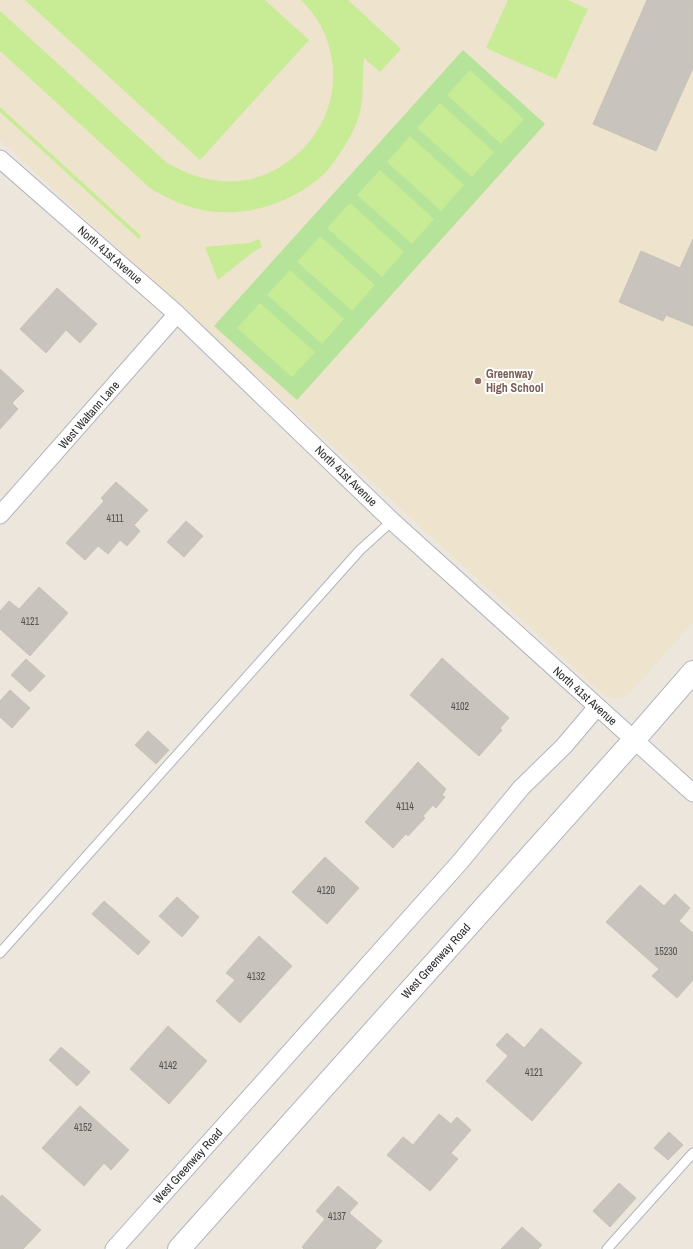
<svg xmlns="http://www.w3.org/2000/svg" width="693" height="1249" viewBox="0 0 693 1249" font-family="'Archivo Narrow',sans-serif">
	<style>
		.education { fill: #eee3cc }
		.green { fill: #b4e399 }
		.pitch { fill: #c8eb95 }
		.building { fill: #c8c3bc; stroke: #c8c2b6 }
		.lines { fill: none; stroke-linecap: round; stroke-linejoin: round }
		.lane-casing { stroke: #b1b4bf; stroke-width: 11 }
		.street-casing { stroke: #b1b4bf; stroke-width: 19 }
		.secondary-casing { stroke: #b1b4bf; stroke-width: 24 }
		.lane { stroke: #fff; stroke-width: 9 }
		.street { stroke: #fff; stroke-width: 17 }
		.secondary { stroke: #fff; stroke-width: 22 }
		.education-dot { fill: #8d6e63; stroke: #fff; stroke-width: 1.5 }
		.labels { text-anchor: middle; dominant-baseline: central; stroke-width: 4; stroke-linejoin: round; paint-order: stroke }
		.number-label { font-size: 10px; fill: #52514f }
		.street-label { font-size: 12px; fill: #2b2b2b; stroke: #fff }
		.education-label { font-size: 12px; font-weight: bold; fill: #785e54; stroke: #fff; text-anchor: start }
	</style>
	<rect width="100%" height="100%" fill="#ede6dd"/>
	<path class="education" d="M0,0H693V622L631,692L623,698H611L604,695L0,140Z"/>
	<path class="green" d="M463,50L545,124L297,400L214,326Z"/>
	<path class="pitch" d="M25,0H265L309,40L200,160Z
		M301,0H348L401,49L380,72L364,58C362,76 364,94 360,112C357,125 348,142 340,153C335,160 330,168 324,174C289,206 239,220 194,208C178,204 164,196 150,188L0,51V11L166,162C190,177 219,185 247,180C304,168 343,112 331,55C327,33 317,16 301,0Z
		M508,0H568L588,9L556,79L486,48Z
		M470,70L524,119L501,144L447,95Z
		M440,103L494,152L472,177L417,128Z
		M0,107L141,236L139,239L0,112Z
		M410,136L464,185L441,211L387,162Z
		M380,170L434,219L412,244L357,195Z
		M350,203L404,252L382,277L327,228Z
		M320,236L375,285L352,311L297,262Z
		M259,239L262,247L253,252L218,280L205,247L249,243Z
		M290,270L344,319L322,344L267,295Z
		M260,303L315,352L292,377L237,328Z"/>
	<path class="building" d="M647,0H693V68L656,151L593,124Z
		M693,239V326L666,315L663,321L619,302L641,251L680,268Z
		M57,288L97,324L80,343L66,330L46,353L20,329Z
		M0,369L24,391L12,403L18,409L0,429Z
		M116,482L148,510L134,525L140,531L127,546L120,540L108,554L98,546L85,560L66,543L104,501L101,498Z
		M186,521L203,536L184,557L167,542Z
		M39,587L68,613L30,656L0,629V611L9,601L19,609Z
		M442,658L509,718L500,728L502,730L479,756L410,695Z
		M26,659L45,676L30,692L11,675Z
		M10,690L30,708L12,728L0,717V701Z
		M148,731L169,750L156,764L135,745Z
		M418,762L446,789L442,795L445,797L436,808L433,805L423,816L425,818L408,836L406,834L393,848L365,822Z
		M325,857L359,888L327,924L292,892Z
		M640,885L664,906L675,894L690,908L679,921L693,933V980L677,998L652,976L659,969L606,922Z
		M177,897L199,917L182,937L159,916Z
		M104,901L150,942L138,955L92,914Z
		M259,936L292,966L240,1023L216,1001L235,980L226,973Z
		M168,1026L207,1061L169,1104L130,1069Z
		M541,1028L582,1063L532,1121L486,1081L508,1056L496,1045L507,1033L524,1048Z
		M61,1047L90,1072L77,1086L49,1060Z
		M80,1106L129,1150L111,1170L104,1163L84,1186L42,1148Z
		M439,1114L451,1124L457,1117L471,1130L451,1153L458,1159L430,1191L387,1155L403,1137L413,1145Z
		M669,1132L683,1145L668,1160L654,1148Z
		M619,1183L636,1198L610,1227L593,1211Z
		M338,1186L358,1203L349,1213L382,1241L375,1249H304L302,1247L325,1219L316,1211Z
		M2,1195L41,1230L23,1249H0V1197Z
		M522,1227L542,1245L538,1249H501Z"/>
	<g class="lines">
		<defs>
			<path id="lane" d="M0,953L360,550L392,521
				M607,1249L693,1153"/>
			<path id="street" d="M0,159L177,314L392,521L693,793
				M0,515L177,314
				M114,1249L460,862L521,788L564,746L597,707"/>
			<path id="secondary" d="M179,1249L634,740L693,672"/>
		</defs>
		<use href="#lane" class="lane-casing"/>
		<use href="#street" class="street-casing"/>
		<use href="#secondary" class="secondary-casing"/>
		<use href="#lane" class="lane"/>
		<use href="#street" class="street"/>
		<use href="#secondary" class="secondary"/>
	</g>
	<circle class="education-dot" cx="478" cy="381" r="4"/>
	<g class="labels">
		<g class="number-label">
			<text x="115" y="518">4111</text>
			<text x="30" y="621">4121</text>
			<text x="460" y="706">4102</text>
			<text x="405" y="806">4114</text>
			<text x="326" y="890">4120</text>
			<text x="666" y="951">15230</text>
			<text x="256" y="976">4132</text>
			<text x="168" y="1065">4142</text>
			<text x="534" y="1072">4121</text>
			<text x="83" y="1127">4152</text>
			<text x="337" y="1216">4137</text>
		</g>
		<g class="street-label">
			<text transform="translate(110 255) rotate(41)">North 41st Avenue</text>
			<text transform="translate(89 415) rotate(-49)">West Waltann Lane</text>
			<text transform="translate(346 476) rotate(44)">North 41st Avenue</text>
			<text transform="translate(585 696) rotate(42)">North 41st Avenue</text>
			<text transform="translate(436 961) rotate(-48)">West Greenway Road</text>
			<text transform="translate(188 1166) rotate(-48)">West Greenway Road</text>
		</g>
		<g class="education-label">
			<text x="486" y="374">Greenway<tspan x="486" dy="14">High School</tspan></text>
		</g>
	</g>
</svg>
